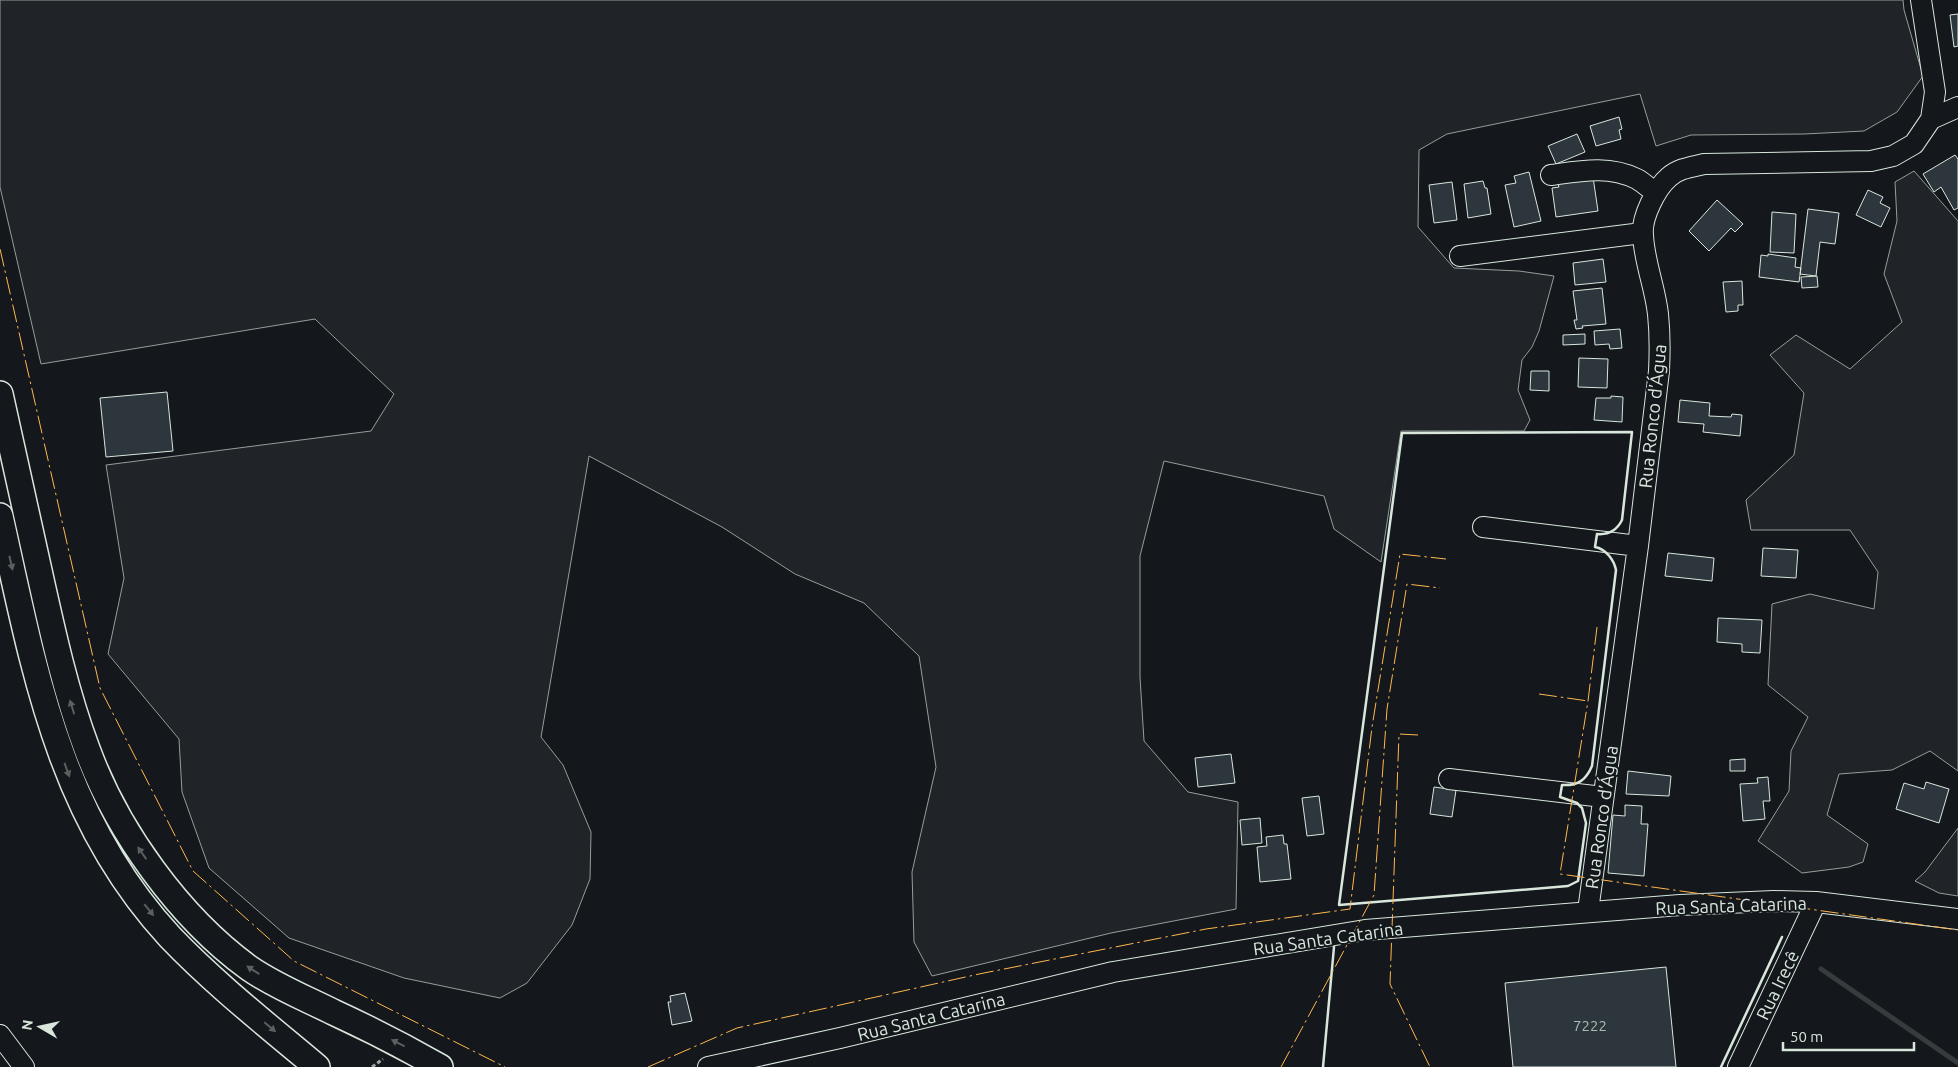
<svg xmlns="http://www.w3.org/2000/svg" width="1958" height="1067" viewBox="0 0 1958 1067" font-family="Ubuntu,sans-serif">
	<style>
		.green { fill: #202428; stroke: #939e99 }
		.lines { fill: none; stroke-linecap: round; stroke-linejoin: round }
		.stream { stroke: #363b3e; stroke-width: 5 }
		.building { fill: #2c363c; stroke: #d8e6dc }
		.minor-casing { stroke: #d8e6dc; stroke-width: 22 }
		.major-casing { stroke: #d8e6dc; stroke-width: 28 }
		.path { stroke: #9da8a2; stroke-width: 3; stroke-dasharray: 4 2.5; stroke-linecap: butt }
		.minor { stroke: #14181c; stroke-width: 20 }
		.major { stroke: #14181c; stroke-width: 25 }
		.wall { stroke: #d8e6dc; stroke-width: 2.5 }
		.power { stroke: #ffb74d; stroke-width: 1; stroke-dasharray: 18 4 2.5 4; stroke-linecap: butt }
		.oneway { fill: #59605f }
		.labels { text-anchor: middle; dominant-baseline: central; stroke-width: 4; stroke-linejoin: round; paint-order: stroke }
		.number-label { font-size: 15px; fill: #adbab4 }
		.street-label { font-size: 18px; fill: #d8e6dc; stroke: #14181c }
	</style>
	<rect width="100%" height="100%" fill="#14181c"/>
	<path class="green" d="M0,0H1903L1904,10L1923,76L1897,112L1864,131L1804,134L1691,135L1656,146L1640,94L1447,134L1419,150L1418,227L1454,268L1519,271L1554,276L1539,331L1532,347L1522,360L1518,390L1530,420L1524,431H1401L1381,562L1334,529L1324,496L1164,461L1140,556V677L1144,741L1188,792L1238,802L1236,909L1111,933L932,976L914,942L912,872L936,767L919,656L864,603L795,574L722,527L589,456L541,737L563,765L591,832L590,879L572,925L527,983L500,998L404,978L289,938L209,868L182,792L179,739L108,654L124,578L106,465L371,431L394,394L315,319L41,364L0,187Z
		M1914,171L1958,221V771L1930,751L1892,770L1839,774L1827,815L1868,844L1863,862L1849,867L1802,873L1758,841L1789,791L1791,751L1808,717L1768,685L1772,604L1810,594L1874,609L1878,572L1850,530H1751L1746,500L1794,455L1804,393L1770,355L1796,335L1850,369L1902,322L1884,274L1897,221L1895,182Z
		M1958,828V896L1939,893L1915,881L1925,872Z"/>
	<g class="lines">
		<path class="stream" d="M1821,969L1958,1063"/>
	</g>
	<path class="building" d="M1958,14V46L1954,47L1950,15Z
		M1619,117L1622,129L1619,130L1621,139L1596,146L1590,126Z
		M1577,134L1585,152L1556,164L1548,146Z
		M1955,155L1958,159V208L1954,210L1941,187L1934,192L1923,174Z
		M1529,172L1541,221L1514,227L1505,185L1516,183L1514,176Z
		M1593,177L1598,211L1556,217L1552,188L1559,187L1558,184Z
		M1483,181L1485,188H1487L1491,214L1468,218L1464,184Z
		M1452,182L1457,220L1434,223L1429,185Z
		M1868,190L1883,197L1880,203L1890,208L1881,227L1856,215Z
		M1717,200L1743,224L1735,232L1731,228L1709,251L1689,231Z
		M1808,209L1839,213L1835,244L1820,242L1816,276L1800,274Z
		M1772,212L1796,214L1794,253L1770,252Z
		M1768,254L1796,258L1795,267L1801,268L1799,282L1759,277L1761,255L1768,256Z
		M1603,259L1606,282L1575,285L1573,263Z
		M1817,276L1818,287L1802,288L1801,277Z
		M1742,281L1743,305H1738V311L1726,312L1723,282Z
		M1602,288L1606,324L1582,326L1583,328L1576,329L1574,320H1577L1573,291Z
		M1620,329L1622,348L1610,349L1609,344L1595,345L1594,331Z
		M1585,334V344L1563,345V335Z
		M1579,358L1608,359L1607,388L1578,387Z
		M1531,371H1549V391L1530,390Z
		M167,392L173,451L106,457L100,398Z
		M1611,396L1623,397L1622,422L1594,420L1596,398H1611Z
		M1680,400L1710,403L1709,416L1731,417L1732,414L1742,415L1740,436L1703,432L1704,424L1678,422Z
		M1763,548L1798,550L1796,578L1761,576Z
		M1668,553L1714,558L1712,581L1665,576Z
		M1718,618L1762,620L1760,653L1742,652V644L1717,642Z
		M1231,754L1235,783L1198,787L1195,758Z
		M1745,759V771H1730V760Z
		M1628,771L1671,776L1669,796L1626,794Z
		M1768,777L1770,801H1763L1765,819L1743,821L1740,784L1758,783L1757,778Z
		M1926,782L1949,789L1939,823L1896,809L1904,783L1924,789Z
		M1434,787L1456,790L1452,817L1430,814Z
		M1319,796L1324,834L1307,836L1302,798Z
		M1625,805L1642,806L1641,824H1648L1644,876L1608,873L1613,815L1625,816Z
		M1260,818L1262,843L1242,845L1240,820Z
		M1283,835L1284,844H1287L1291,879L1260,882L1257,847L1267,846L1266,837Z
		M1666,967L1676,1067H1513L1505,983Z
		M685,993L692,1021L672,1025L668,1002H671L670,996Z"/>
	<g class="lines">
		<defs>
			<path id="minor" d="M1931,119L1958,107
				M1551,175C1580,171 1609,165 1637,179C1644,183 1650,189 1656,193
				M1460,256L1642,233
				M1483,527L1638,546
				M1449,779L1603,797
				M1588,911L1638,546L1659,371C1660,351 1660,333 1658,314C1655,287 1644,261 1643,235C1641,218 1656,188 1669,177C1679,168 1692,167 1704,164L1871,161L1893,156L1914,144L1931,119L1935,92L1921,0
				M0,1035L24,1067
				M708,1067L840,1038L1113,972L1365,930L1680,905L1774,901L1816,902L1958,919
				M1738,1067L1816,902"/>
			<path id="major" d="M0,394C13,454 27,514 40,575C53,634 66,693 87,749C117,831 179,917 249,968C275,986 305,998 333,1012C370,1029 405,1047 440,1067
				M0,516C34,669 59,817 170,937C215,984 267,1025 317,1067"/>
		</defs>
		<use href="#minor" class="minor-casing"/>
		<use href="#major" class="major-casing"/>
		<path class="path" d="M372,1067L383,1059"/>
		<use href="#minor" class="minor"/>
		<use href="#major" class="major"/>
		<path class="wall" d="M1632,432L1622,520C1617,530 1608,535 1597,534L1595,547C1606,549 1614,560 1616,570L1592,766C1586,780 1578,786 1562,785L1560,797L1577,803L1582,808L1586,823L1578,881L1568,886L1339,905L1402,433Z
			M1323,1067L1334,947
			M1721,1067L1782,937"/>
		<path class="power" d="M0,249L100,688L193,871L294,961L505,1067
			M1597,627L1588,701L1560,874L1958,930
			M1539,694L1588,701
			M1418,735L1399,734L1390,984L1430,1067
			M648,1067L737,1028L979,974L1206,929L1350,909L1372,727L1400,554L1446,559
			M1281,1067L1374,895L1387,709L1407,584L1440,588"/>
	</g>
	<defs><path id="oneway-solid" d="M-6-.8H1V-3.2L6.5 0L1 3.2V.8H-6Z" transform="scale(1.25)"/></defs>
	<g class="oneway">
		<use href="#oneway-solid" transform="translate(11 563) rotate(77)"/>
		<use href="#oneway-solid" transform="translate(72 707) rotate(-107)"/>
		<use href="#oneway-solid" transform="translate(67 770) rotate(70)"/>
		<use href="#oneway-solid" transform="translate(142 853) rotate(-125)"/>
		<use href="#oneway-solid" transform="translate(149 910) rotate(51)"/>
		<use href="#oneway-solid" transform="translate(253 970) rotate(-147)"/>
		<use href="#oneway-solid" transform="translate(270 1027) rotate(40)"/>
		<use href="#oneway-solid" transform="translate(398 1043) rotate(-153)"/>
	</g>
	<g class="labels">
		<g class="number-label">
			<text x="1590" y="1025">7222</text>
		</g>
		<g class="street-label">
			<text transform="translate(1652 416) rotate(-84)">Rua Ronco d’Água</text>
			<text transform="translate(1601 817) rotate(-82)">Rua Ronco d’Água</text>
			<text transform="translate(1731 905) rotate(-2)">Rua Santa Catarina</text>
			<text transform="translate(1328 938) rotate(-8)">Rua Santa Catarina</text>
			<text transform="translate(1777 985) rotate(-64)">Rua Irecê</text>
			<text transform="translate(931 1016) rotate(-14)">Rua Santa Catarina</text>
		</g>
	</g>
	<g transform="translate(40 1027) rotate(279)" stroke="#14181c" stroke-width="4" paint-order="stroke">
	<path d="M0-4L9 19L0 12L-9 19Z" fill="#d8e6dc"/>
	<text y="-8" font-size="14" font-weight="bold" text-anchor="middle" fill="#d8e6dc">N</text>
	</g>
	<path d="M1783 1042v8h131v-8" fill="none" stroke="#d8e6dc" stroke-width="2.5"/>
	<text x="1790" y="1042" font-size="15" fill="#d8e6dc" stroke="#14181c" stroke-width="4" paint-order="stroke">50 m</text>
</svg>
